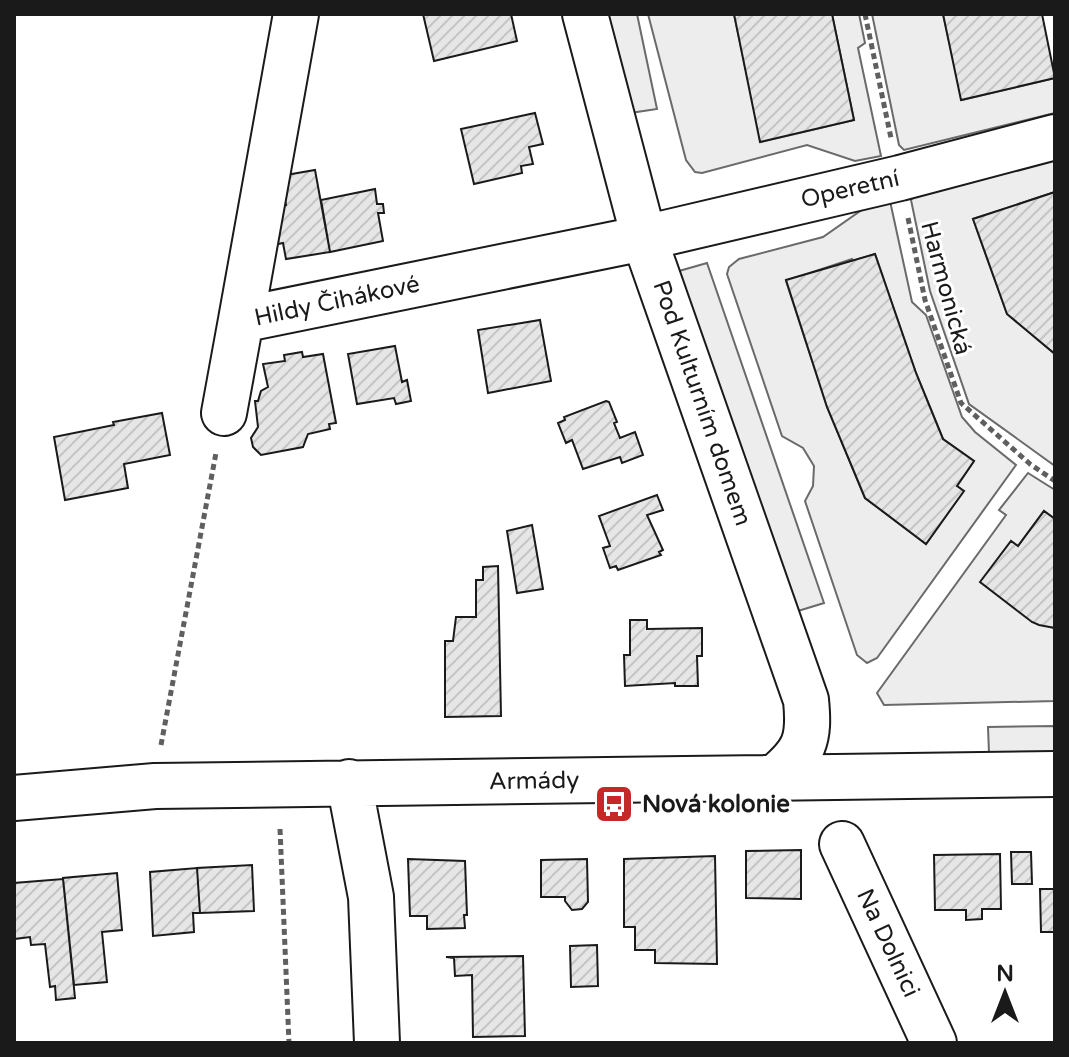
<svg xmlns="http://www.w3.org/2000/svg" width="1069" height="1057" viewBox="0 0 1069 1057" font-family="'Varela Round',sans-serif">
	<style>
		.built { fill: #ededed; stroke: #6a6a6a; stroke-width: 2; fill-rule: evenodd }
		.building { fill: url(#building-hatch); stroke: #1a1a1a; stroke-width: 2 }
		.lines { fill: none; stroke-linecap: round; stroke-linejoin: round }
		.minor-casing { stroke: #1a1a1a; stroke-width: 48 }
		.path { stroke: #5f5f5f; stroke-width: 5; stroke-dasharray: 6 4; stroke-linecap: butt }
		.minor { stroke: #fff; stroke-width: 44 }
		.labels { text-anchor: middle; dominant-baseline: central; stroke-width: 6; stroke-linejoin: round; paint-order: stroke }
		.street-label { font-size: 24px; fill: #1a1a1a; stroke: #fff }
		.poi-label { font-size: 24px; font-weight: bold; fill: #1a1a1a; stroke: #fff; text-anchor: start }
	</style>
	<defs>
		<pattern id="building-hatch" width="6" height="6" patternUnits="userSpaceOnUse" patternTransform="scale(2)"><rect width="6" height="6" fill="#e6e6e6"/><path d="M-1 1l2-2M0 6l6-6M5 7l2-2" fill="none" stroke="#c5c5c5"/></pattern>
	</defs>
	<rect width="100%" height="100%" fill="#fff"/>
	<path class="built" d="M608,14H637L657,109L630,113Z
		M648,14H734L761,142L854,120L832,14H859L865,43L858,48L881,156L855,161L807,145L702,173L695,172L686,160Z
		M872,14H943L962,100L1055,78V113L904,150L899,145Z
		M1055,160V192L973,219L1007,314L1055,354V466L969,404L930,291L911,200L915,195Z
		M890,201L912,302L926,315L962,417L975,432L1016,465L877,658L867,663L857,655L805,501L813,486L814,466L803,448L782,436L727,274L729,267L739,259L823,237L866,207ZM875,254L916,373L943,439L974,461L957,486L963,491L926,544L865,498L827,407L786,281L852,259L853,261Z
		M707,263L824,603L798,611L679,271Z
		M1028,473L1055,490V519L1044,511L1018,546L1032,622L1055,628V701L884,705L877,693L1006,515L999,510Z
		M1055,726V752L989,753L988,727Z"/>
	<path class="building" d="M423,14H511L517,41L434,61Z
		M734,14H832L854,120L760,142Z
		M943,14H1042L1055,78L961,100Z
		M535,113L543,144L529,147L533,164L521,166L522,173L474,184L461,129Z
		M315,170L330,252L286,259L283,243L278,244L277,241V207L286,205L280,176Z
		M375,189L377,204H383L384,213H378L383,241L330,252L321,200Z
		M1055,192V354L1007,314L973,219Z
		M875,254L916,373L943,439L974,461L957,486L964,491L926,544L865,498L827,407L786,280Z
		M540,320L551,381L488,393L478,330Z
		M395,346L402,382L407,380L411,401L396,404L394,398L357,404L348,354Z
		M302,352L303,357L323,354L336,423L329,424L330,429L308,434L303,447L261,455L253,447L251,438L258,427L255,401H258L261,391L268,387L263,364L285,361L284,355Z
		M606,401L609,402L617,422L614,423L620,438L635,432L643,455L622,463L620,457L583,469L572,440L566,443L558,423L565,420L564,417Z
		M162,413L170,455L124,464L128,488L65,500L54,437L114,425L113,422Z
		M657,495L663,510L647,515L663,550L659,552L661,555L618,570L616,566L610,568L603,548L610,546L599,516Z
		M1044,511L1055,519V628L1039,625L1032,622L980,582L1011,541L1018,546Z
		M532,525L543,589L517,593L507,531Z
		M498,566L501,716L445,717V641H453L456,617H476V580H483V567Z
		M630,620H647V629L702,628V656H697L698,686H675V683L625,686L624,655H630Z
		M801,850V899L746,898V851Z
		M1011,852H1031L1032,884H1012Z
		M1000,854L1001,909H982V919L966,920V910H935L934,855Z
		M715,856L717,964L655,963V950H635V927H624V859Z
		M408,859L465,861L467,915H464L465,928L427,929V916H410Z
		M587,859L588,902L582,909L572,910L565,901V897H541V860Z
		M252,865L254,911L200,913L197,868Z
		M197,868L200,913H193L194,932L153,936L150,872Z
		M117,873L122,930L102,932L107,982L74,985L63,878Z
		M63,879L75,998L56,1000L55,986L50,987L45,944L31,945L30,937L14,939V883Z
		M1040,889H1055V932H1041Z
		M597,945L598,986L571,987L570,946Z
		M523,956L525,1036L473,1037L472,975L455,976L454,958L446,957Z"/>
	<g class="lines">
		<defs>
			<path id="minor" d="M296,14L241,320L644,238L900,178L1055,137
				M585,14L644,238L806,700C810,740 805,753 773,779
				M224,413L241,320
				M349,782L371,897L377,1043
				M14,798L155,786L1055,774
				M842,844L934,1043"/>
		</defs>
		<use href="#minor" class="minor-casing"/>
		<path class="path" d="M865,14L891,138
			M908,218L925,300L961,403L1030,464L1055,481
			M161,745L216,453
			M280,829L289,1043"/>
		<use href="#minor" class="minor"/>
	</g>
	<defs>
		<symbol id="bus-square" viewBox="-11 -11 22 22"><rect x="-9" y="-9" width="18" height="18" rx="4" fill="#c62828" stroke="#fff"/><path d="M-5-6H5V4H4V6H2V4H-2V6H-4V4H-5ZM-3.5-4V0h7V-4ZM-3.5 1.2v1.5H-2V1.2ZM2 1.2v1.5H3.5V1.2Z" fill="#fff"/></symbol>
	</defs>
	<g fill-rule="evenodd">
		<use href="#bus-square" x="592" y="782" width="44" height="44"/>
	</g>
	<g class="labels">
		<g class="street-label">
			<text transform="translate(850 189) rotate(-13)">Operetní</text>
			<text transform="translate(946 288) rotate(75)">Harmonická</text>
			<text transform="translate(337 301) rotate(-12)">Hildy Čihákové</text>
			<text transform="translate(702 403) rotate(71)">Pod Kulturním domem</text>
			<text transform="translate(534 781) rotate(-1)">Armády</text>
			<text transform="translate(888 943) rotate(65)">Na Dolnici</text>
		</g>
		<g class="poi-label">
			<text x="642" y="804">Nová kolonie</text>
		</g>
	</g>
	<rect width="1069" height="1057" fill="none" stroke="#1a1a1a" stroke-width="32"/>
	<g transform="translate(1005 993)" stroke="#ffffff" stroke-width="6" paint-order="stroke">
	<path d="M0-6L14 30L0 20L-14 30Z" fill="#1a1a1a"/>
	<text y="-12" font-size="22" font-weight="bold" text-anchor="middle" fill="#1a1a1a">N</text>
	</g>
</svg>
